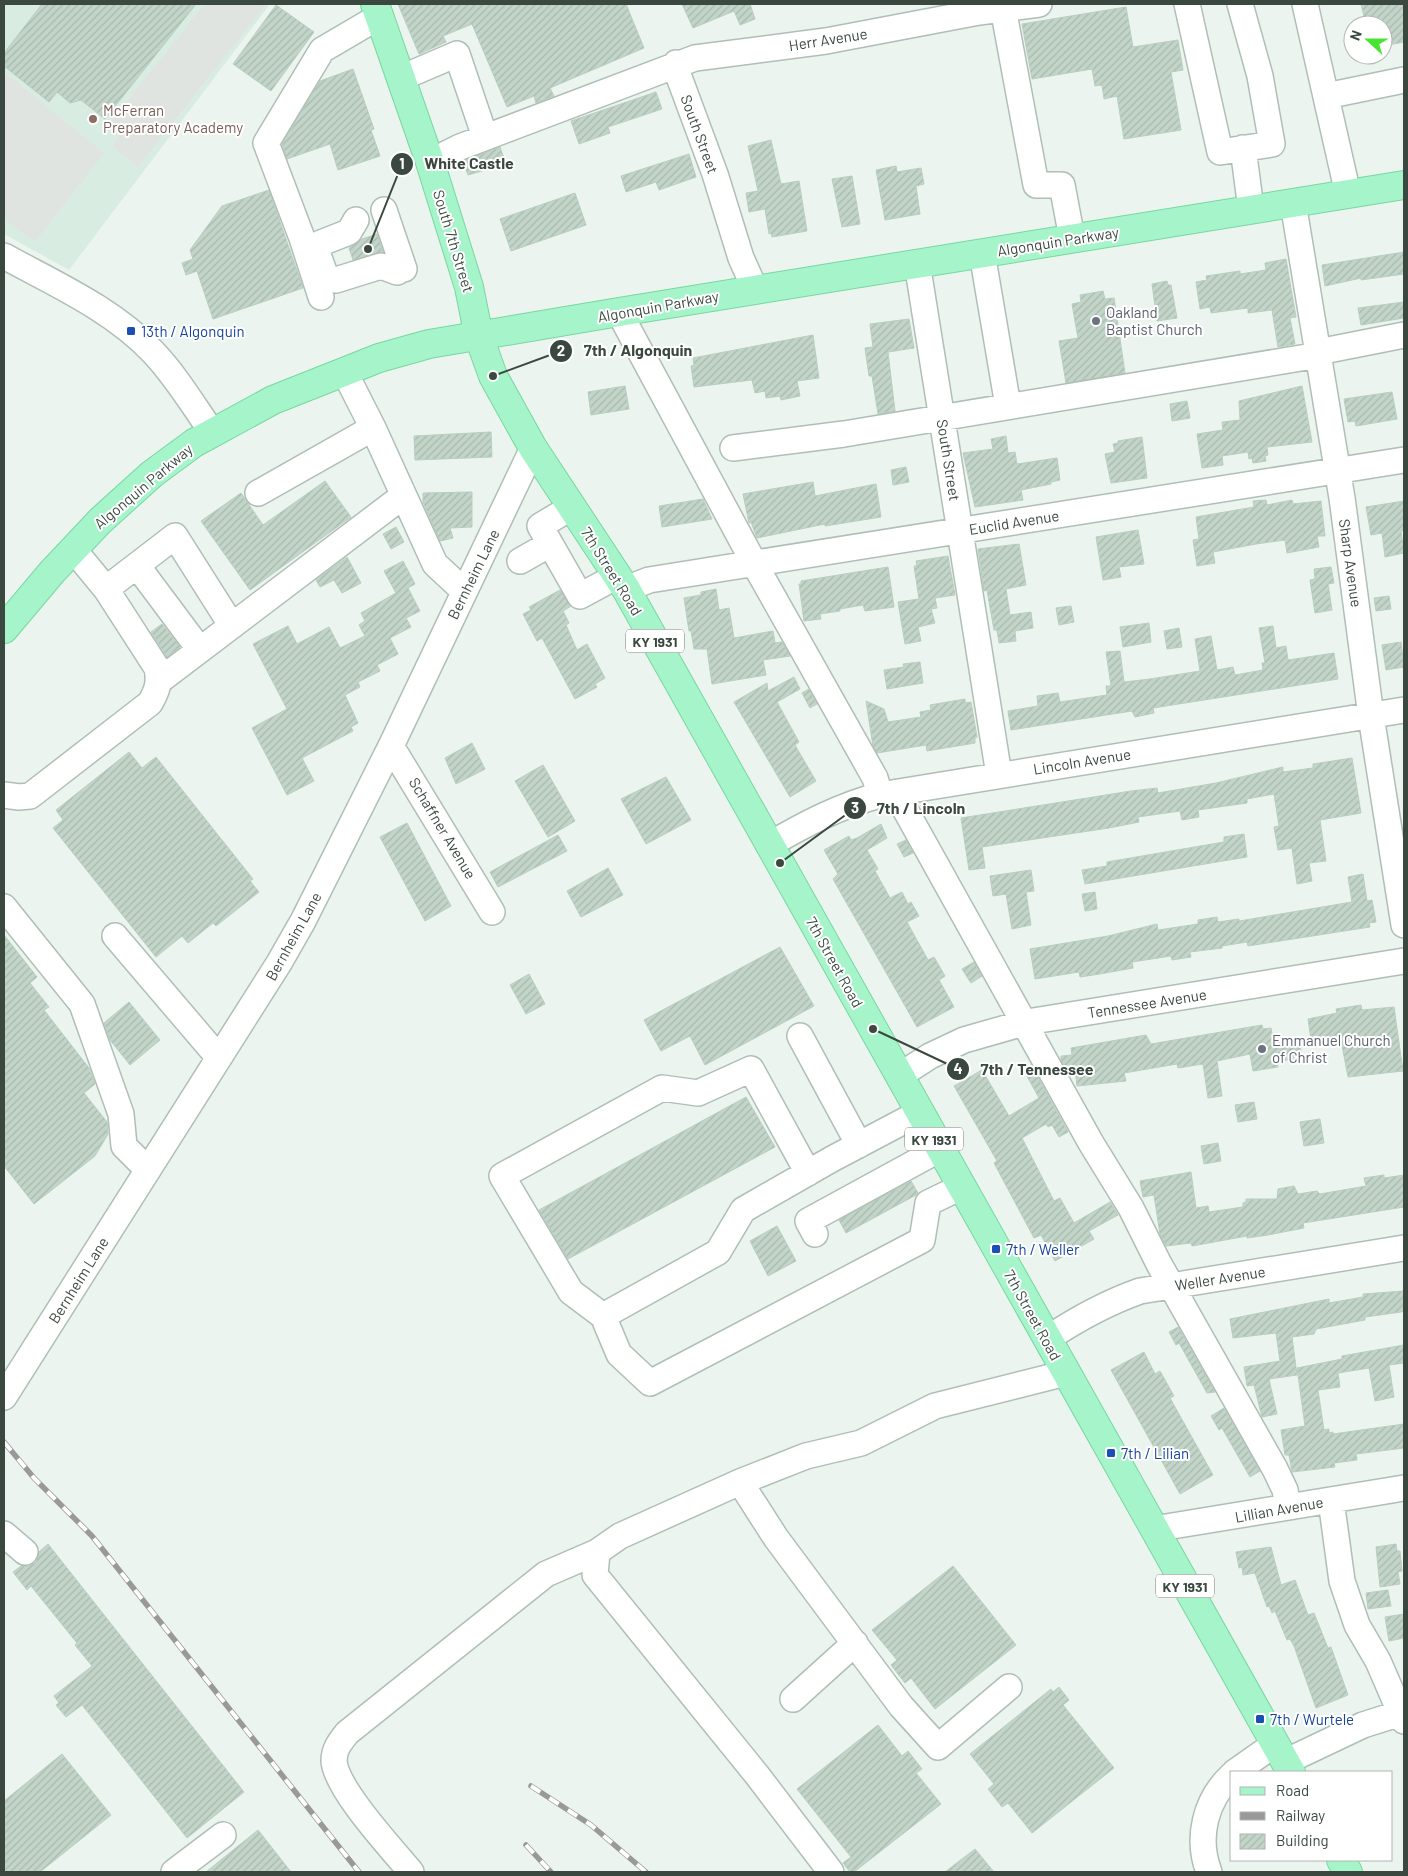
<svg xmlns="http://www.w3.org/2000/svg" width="1408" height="1876" viewBox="0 0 1408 1876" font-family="Barlow,sans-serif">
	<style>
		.education { fill: #d8ece1 }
		.parking { fill: #e0e4e1 }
		.building { fill: url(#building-hatch); stroke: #b7cfbf }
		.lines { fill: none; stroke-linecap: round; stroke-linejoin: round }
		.minor-casing { stroke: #afbfb5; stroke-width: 28 }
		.major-casing { stroke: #77d8a0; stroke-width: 30 }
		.minor { stroke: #fff; stroke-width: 25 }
		.major { stroke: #a6f4c9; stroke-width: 28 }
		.rail-casing { stroke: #999; stroke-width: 5.5 }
		.rail { stroke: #fff; stroke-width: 4; stroke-dasharray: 11; stroke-linecap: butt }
		.education-dot { fill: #8d6e63; stroke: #fff; stroke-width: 2 }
		.worship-dot { fill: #6b7280; stroke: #fff; stroke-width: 2 }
		.transit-dot { fill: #1a4fb4; stroke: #fff; stroke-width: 2 }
		.labels { text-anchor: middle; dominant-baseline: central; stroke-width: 4; stroke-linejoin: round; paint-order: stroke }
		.shield { fill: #fff; stroke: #757f79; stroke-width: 1 }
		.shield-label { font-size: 14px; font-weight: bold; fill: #3a483f }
		.street-label { font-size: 15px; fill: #3a483f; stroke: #fff }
		.education-label { font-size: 15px; fill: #785e54; stroke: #fff; text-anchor: start }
		.worship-label { font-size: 15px; fill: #5b616d; stroke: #fff; text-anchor: start }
		.transit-label { font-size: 15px; fill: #164399; stroke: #fff; text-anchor: start }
		.leader { fill: none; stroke: #3a483f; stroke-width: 2 }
		.callout-dot { fill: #3a483f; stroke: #fff; stroke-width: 2 }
		.mark-label { font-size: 15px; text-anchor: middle; font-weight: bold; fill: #fff }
		.callout-label { font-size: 16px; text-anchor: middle; font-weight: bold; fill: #3a483f; stroke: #fff; stroke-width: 4; stroke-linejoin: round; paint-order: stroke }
	</style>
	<defs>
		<pattern id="building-hatch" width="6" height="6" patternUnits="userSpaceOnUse" patternTransform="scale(1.25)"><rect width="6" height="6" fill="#c3d5c9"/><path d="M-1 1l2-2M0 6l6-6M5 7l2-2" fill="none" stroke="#a8b8ae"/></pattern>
	</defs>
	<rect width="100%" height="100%" fill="#ecf4f0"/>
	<path class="education" d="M4,4H270L69,270L4,234Z"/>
	<path class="parking" d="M205,4H266L138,167L112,146L123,131L111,121Z
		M4,72L104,153L35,242L4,219Z"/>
	<path class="building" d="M42,4H196L105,119L81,100L70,103L57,92L49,102L4,66V53Z
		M398,4H626L644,48L550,88L554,96L536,103L534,96L507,107L472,24L443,36L446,42L419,54Z
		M682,4H750L755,19L740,25L734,11L693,28Z
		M1361,4H1404V42L1383,46V25H1366Z
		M276,5L314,32L271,91L233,64Z
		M1126,7L1133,47L1178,40L1183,70L1171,72L1181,130L1124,139L1117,96L1104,99L1102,85L1095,86L1092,69L1032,79L1022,24Z
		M353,69L374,129L371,130L380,156L338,170L330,144L287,159L282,144L320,81Z
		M656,92L662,109L608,127L610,133L579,144L571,121Z
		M771,140L781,184L799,181L807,231L772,237L771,233L769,234L765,209L749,212L746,193L758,191L748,146Z
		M500,147L506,164L468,175L463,161Z
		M689,154L696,177L659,190L656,182L626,192L621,176Z
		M896,166L897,172L921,168L924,184L916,186L920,214L885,220L876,170Z
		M852,176L860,224L842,227L832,179Z
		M269,190L303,288L213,319L197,271L186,275L182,263L193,259L190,250L222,206Z
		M575,193L586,225L511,251L500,219Z
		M377,234L383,252L353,260L349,248L362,239Z
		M1404,252V274L1361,280V278L1325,286L1322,265Z
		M1286,259L1296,317L1290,318L1295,344L1278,347L1272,310L1248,313V308L1211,313L1210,307L1200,309L1196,282L1207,280L1206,276L1240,271V274L1266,270L1265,263Z
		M1167,281L1168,285H1171L1177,318L1157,321L1152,284Z
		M1103,291L1105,299L1114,298L1125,373L1066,383L1059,341L1078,338L1072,304L1081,302L1080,295Z
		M1404,302V318L1361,325L1358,308Z
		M909,319L914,348L888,352L895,411L878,414L872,376H869L865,348L873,347L870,324Z
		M813,335L819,378L797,381L800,396L781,400L780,396L766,398L765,391L755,393L752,380L694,387L691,366L694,365L693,358Z
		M625,386L629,409L591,415L588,392Z
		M1302,386L1312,442L1267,447L1268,455L1265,456L1266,461L1253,463L1252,458L1249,459L1248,452L1222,456L1223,465L1202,468L1197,434L1223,430L1222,422L1240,420L1239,401Z
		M1392,392L1397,419L1356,426L1355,421L1348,422L1344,399Z
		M1187,401L1190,418L1172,421L1170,404Z
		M491,432L492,457L415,460L414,436Z
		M1006,436L1008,453L1015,452L1017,464L1057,458L1060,480L1051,482V484L1021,490L1023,500L975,507L963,453L993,449L991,439Z
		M1142,437L1147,478L1111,483L1105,454L1115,452L1113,444L1118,443V441Z
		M906,467L909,482L893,485L891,470Z
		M325,481L351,517L250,590L201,521L241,493L263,525Z
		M813,482L815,496L876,484L881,517L825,526V524L757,538L751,522L749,523L743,494Z
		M472,492V527L450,528L453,538L440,541L423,502V493Z
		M703,499L712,519L662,527L659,506Z
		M1266,500L1267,505L1292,500L1293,504L1321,501L1325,536H1317L1319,547L1287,553L1285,540L1256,544L1213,552L1215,563L1197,566L1193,540L1199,539L1196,517L1254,507L1253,501Z
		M1404,501V530L1401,531L1404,553L1385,557L1382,533L1371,535L1366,507Z
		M396,527L404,542L391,549L383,534Z
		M1138,530L1144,564L1119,567L1121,577L1103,580L1096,537Z
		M1019,544L1026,585L1006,589L1010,615L1031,612L1033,628L1015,631L1016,641L999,643L997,630H994L987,590L984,591L978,549Z
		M948,556L955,595L935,598L937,608L931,609L935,623L918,627L921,641L905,644L898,602L919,599L914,566H917L916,561Z
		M347,557L361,583L342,593L334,580L320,587L316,580Z
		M403,561L415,584L408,588L420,611L406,618L411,627L390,638L398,654L377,665L380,671L358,682L360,687L345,695L358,723L351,727L353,731L302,758L314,781L287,795L252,728L287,709L253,644L288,626L297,644L329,627L340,648L365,636L359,625L365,621L361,613L396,593L384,571Z
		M888,567L894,607L865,611L863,605L840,609V611L820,614L821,619L804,621L799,584H801V581Z
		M1331,567L1334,583L1328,584L1332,610L1315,613L1310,580L1315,579L1314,569Z
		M716,589L719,610L729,608L734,638L773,631L775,643L782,642L790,656L763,660L766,675L712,684L707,649H694L691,631H689L684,598L701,595V592Z
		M560,590L571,606L563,611L569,623L566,625L577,650L587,644L605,678L595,684L597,687L575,699L542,638L537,641L523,614L531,610L529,607Z
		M1389,596L1391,609L1376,611L1374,598Z
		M1071,606L1074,622L1059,625L1056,608Z
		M1149,623L1151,642L1123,647L1120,627Z
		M162,624L180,647L167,657L151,632Z
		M1273,626L1276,648L1286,646L1288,660L1334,653L1338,679L1153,708L1154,713L1135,717L1132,711L1011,730L1008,711L1038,706L1037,696L1058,693L1060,702L1107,695L1106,686H1111L1106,652L1120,651L1124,682L1150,679L1200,671L1195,639L1211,636L1217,670L1233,667L1235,675L1263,670L1262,663H1265L1259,628Z
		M1179,628L1182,647L1167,649L1164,631Z
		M1401,642L1404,667L1386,670L1382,645Z
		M920,662L923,683L887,689L884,670L904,667L903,664Z
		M794,677L800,689L777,702L799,742L795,745L816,781L790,797L734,702L767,683L768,691Z
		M809,689L817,704L810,708L802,693Z
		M965,699V703L971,702L977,737L975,738V743L927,751L926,745L877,753L873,746L866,701L884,709L888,722L921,717L920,712L931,710L930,705Z
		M472,743L485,769L456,784L445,758Z
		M129,752L142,768L156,757L253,879L250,881L259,892L216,926L213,923L188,943L182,936L156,957L53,828L63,820L56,810Z
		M1352,758L1361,813L1320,820L1326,861L1309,863L1312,881L1297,884L1292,848L1278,850L1274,827L1279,826L1274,794L1247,799V803L1198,810L1199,817L1182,820L1180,811L1138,817L1139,822L1109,828L982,847L985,868L969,870L961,818L1131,791L1157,788L1158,793L1175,790L1216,783L1283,767V772L1313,768V764Z
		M543,765L575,821L548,837L515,781Z
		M666,777L691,820L646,844L621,799Z
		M407,823L451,906L425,921L380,837Z
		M881,824L887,838L867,850L878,869L875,871L890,898L902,892L908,904L911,902L919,916L907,922L928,960L934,957L945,976L939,980L954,1007L917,1027L833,879L838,874L824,850L849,836L851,840L857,838Z
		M1244,834L1247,857L1085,884L1082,870L1107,866V862L1224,842V837Z
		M558,835L567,851L498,887L490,872Z
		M906,840L913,853L904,857L897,844Z
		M608,868L623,895L581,917L567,891Z
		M1031,870L1034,891L1026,892L1031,925L1012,929L1006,894L993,896L990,876Z
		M1363,874L1367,901L1372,900L1376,922L1369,923L1370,927L1248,946L1247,942L1222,946V948L1190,952L1191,957L1172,960L1171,956L1132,962L1133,968L1100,974L1080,977L1079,972L1035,979L1030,949L1108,936L1157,924L1158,930L1198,924V920L1217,917L1218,922L1239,919V921L1352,902L1348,877Z
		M1095,892L1097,909L1085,911L1082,894Z
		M4,935L37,977L30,983L49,1007L44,1010L89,1068L95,1084L84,1093L107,1122L108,1134L95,1156L34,1204L4,1166Z
		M780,947L814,1006L705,1065L690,1036L661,1051L644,1020Z
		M974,962L982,976L971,983L962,969Z
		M529,974L545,1004L526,1014L510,985Z
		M129,1002L160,1040L130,1065L110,1040L104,1023Z
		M1361,1005L1362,1010L1394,1007L1403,1071L1348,1077L1340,1035L1311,1040L1308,1019L1337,1013L1336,1009Z
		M1262,1025L1263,1029L1271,1028L1274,1043L1299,1039L1302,1057L1277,1062L1278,1067L1253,1071L1250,1054L1217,1061L1222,1096L1208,1098L1203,1064L1178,1068L1177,1064L1124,1073L1126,1081L1077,1086L1075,1068L1066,1069L1061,1060V1056L1072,1055L1071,1048L1146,1035L1151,1044Z
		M1031,1065L1068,1132L1059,1137L1052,1125L1048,1127L1046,1124L1022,1138L1054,1201L1060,1198L1074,1223L1110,1202L1118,1215L1089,1231L1094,1239L1055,1261L1041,1235L1034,1238L994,1163L997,1161L954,1086L982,1070L1009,1116L1039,1098L1023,1069Z
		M746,1097L775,1147L568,1259L539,1210Z
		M1254,1102L1257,1119L1238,1122L1235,1105Z
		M1320,1119L1324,1143L1304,1146L1300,1122Z
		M1218,1143L1221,1161L1204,1164L1201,1146Z
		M1191,1172L1196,1208L1208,1206L1209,1212L1243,1207V1203L1246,1202V1199H1277L1278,1189L1294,1186L1298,1194L1317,1191L1320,1194L1366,1186L1364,1178L1384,1175V1178L1404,1175V1207L1303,1223L1304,1228L1268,1235L1247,1238V1236L1192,1246L1191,1243L1166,1246L1160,1234L1154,1195L1143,1197L1140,1181Z
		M911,1181L918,1193L916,1195L846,1233L839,1220Z
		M777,1226L796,1261L768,1276L750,1241Z
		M1404,1291V1311L1401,1312L1365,1317V1320L1316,1329L1314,1334L1292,1337L1297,1375L1269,1379L1277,1414L1262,1417L1254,1385L1247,1386L1244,1367L1280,1361L1276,1333L1233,1338L1230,1319L1329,1299V1303L1363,1297V1294Z
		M1178,1327L1215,1392L1207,1393L1179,1343L1176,1345L1169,1332Z
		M1404,1345V1363L1389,1365L1394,1397L1375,1401L1369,1368L1338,1373L1340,1387L1318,1390L1324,1430L1329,1429V1433L1333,1432V1434L1404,1424V1448L1356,1454L1357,1460L1334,1463L1335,1467L1292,1472L1289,1455H1285L1281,1430L1305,1426L1297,1368L1342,1359V1356Z
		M1144,1352L1155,1374L1160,1371L1174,1396L1170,1398L1213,1475L1180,1494L1111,1370Z
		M1224,1408L1260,1471L1250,1477L1222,1428L1219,1430L1211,1416Z
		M48,1544L244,1792L187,1838L82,1705L66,1717L56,1705L59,1703L54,1696L92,1666L75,1645L77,1643L31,1586L27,1590L13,1572L21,1566H29L36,1562L39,1552Z
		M1396,1544L1397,1551H1400L1402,1571L1398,1572L1400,1584L1380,1587L1376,1547Z
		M1271,1547L1281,1585L1295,1580L1308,1615L1314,1613L1328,1648L1331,1647L1348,1695L1316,1708L1294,1646L1290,1639L1287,1640L1275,1611L1272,1613L1269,1606L1267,1607L1255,1573L1243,1575L1242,1567L1239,1568L1236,1552Z
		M953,1566L1016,1645L935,1709L911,1678L905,1683L891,1665L897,1660L872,1630Z
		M1388,1590L1391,1606L1368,1609L1366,1593Z
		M1404,1614V1638L1389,1641L1385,1617Z
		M1059,1687L1069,1700L1063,1705L1114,1768L1032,1833L1008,1803L1002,1807L988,1789L994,1784L970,1754L1051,1689L1053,1692Z
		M878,1725L902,1756L908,1751L922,1769L916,1773L941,1804L854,1872H850L843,1863L851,1857L797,1789Z
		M62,1754L111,1815L40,1872H7L4,1868V1801Z
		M258,1830L291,1872H206Z
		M975,1849L994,1872H945Z"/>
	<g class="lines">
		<defs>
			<path id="minor" d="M1187,4L1220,152L1272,144L1260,76L1240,4
				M1305,4L1348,194
				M1003,8L1036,185H1062L1072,238
				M676,63L679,77L715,174L741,258L755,289
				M401,78L457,54L485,137
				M1326,96L1404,80
				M1243,148L1251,209
				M430,162L460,147L695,58L826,41L979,12L1039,4
				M1293,203L1342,498L1371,716L1404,925
				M384,210L404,269
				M356,220L349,232L321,243L317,252L326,277L336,280L381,266L397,272
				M982,253L1008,406
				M4,256C55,284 112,309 153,352C176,376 193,405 212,432
				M917,263L999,775
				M321,297L302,238L266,143L322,50L380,16
				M619,312L754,563L875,778L880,795
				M1318,352L1404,335
				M345,373L373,428L435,564L464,591
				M733,448L844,434L1319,355
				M258,493L373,428
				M572,507L540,526L580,596L617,576
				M520,561L550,544
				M138,567L200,650
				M106,589L175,536L232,626
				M626,589L649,580L1404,460
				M159,681L403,496
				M391,746L492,912
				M896,793L1091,1143L1131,1208L1159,1264L1275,1469L1285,1490L1288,1507
				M4,795L19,797L30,796L150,703C157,691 160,683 157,668L106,589L73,549
				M769,845C805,824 839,806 880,795L1404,710
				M4,907L82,1004L121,1114L124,1146L148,1170
				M115,936L219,1058
				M800,1036L859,1145
				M899,1076L930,1056L964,1040L1027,1022L1404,961
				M808,1173L751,1069L698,1093L662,1088L502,1176L571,1292L603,1316L619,1354L650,1383L922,1240L928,1203L961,1187
				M815,1234L808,1221L940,1149
				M603,1316L718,1252L743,1210L832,1159L919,1113
				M1047,1339C1077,1319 1106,1303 1140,1291L1404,1248
				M4,1397L279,963L303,921L391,746L533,448
				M740,1482L776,1538L901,1706L938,1747L1009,1687
				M1331,1500L1342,1581L1357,1625L1378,1661L1404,1721
				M1154,1529L1404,1488
				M4,1534L25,1552
				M597,1552L595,1575L757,1775L831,1872
				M793,1699L855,1643
				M1285,1762L1363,1725L1404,1712
				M1235,1772L1275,1744
				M174,1872L223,1835
				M411,1872C392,1849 336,1789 334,1761C334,1749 340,1742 347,1733L546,1574L597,1552L620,1536L740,1482L806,1456L861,1443L935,1406L1066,1373
				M1209,1872C1196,1838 1205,1800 1232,1775"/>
			<path id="major" d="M375,4L430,162L469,287L479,337L493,376L533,448L626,589L1291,1772
				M4,629L52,572L100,521L152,474L194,443L273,400L379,358L429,344L619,312L1404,185
				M1341,1860L1348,1872"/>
		</defs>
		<use href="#minor" class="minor-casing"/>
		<use href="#major" class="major-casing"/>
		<use href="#minor" class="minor"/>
		<use href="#major" class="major"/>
		<defs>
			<path id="rail" d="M4,1442L34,1478L92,1536L359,1872
				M531,1786L591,1825L646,1872
				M526,1845L551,1872"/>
		</defs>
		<use href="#rail" class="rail-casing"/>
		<use href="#rail" class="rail"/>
	</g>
	<circle class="education-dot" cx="93" cy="119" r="5"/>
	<g class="worship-dot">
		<circle cx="1096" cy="321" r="5"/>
		<circle cx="1262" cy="1049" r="5"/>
	</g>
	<g class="transit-dot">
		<rect x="126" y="326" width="10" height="10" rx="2.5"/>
		<rect x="991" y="1244" width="10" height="10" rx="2.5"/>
		<rect x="1106" y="1448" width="10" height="10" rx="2.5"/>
		<rect x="1255" y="1714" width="10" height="10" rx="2.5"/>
	</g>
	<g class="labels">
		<g class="shield">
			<rect x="626" y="629.5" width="58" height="23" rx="4"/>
			<rect x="905" y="1127.5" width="58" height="23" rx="4"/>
			<rect x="1156" y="1574.5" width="58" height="23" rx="4"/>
		</g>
		<g class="shield-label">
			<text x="655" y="641">KY 1931</text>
			<text x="934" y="1139">KY 1931</text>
			<text x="1185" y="1586">KY 1931</text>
		</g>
		<g class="street-label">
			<text transform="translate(828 39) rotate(-9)">Herr Avenue</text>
			<text transform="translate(700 134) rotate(70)">South Street</text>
			<text transform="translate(454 241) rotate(73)">South 7th Street</text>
			<text transform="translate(1058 241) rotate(-9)">Algonquin Parkway</text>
			<text transform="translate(658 306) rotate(-10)">Algonquin Parkway</text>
			<text transform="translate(949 460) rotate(81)">South Street</text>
			<text transform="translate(143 486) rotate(-40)">Algonquin Parkway</text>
			<text transform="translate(1014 522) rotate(-9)">Euclid Avenue</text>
			<text transform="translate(1351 563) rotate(82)">Sharp Avenue</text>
			<text transform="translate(612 571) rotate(58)">7th Street Road</text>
			<text transform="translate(473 574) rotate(-64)">Bernheim Lane</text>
			<text transform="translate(1082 761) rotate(-9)">Lincoln Avenue</text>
			<text transform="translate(443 828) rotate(59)">Schaffner Avenue</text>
			<text transform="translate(293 936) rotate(-61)">Bernheim Lane</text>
			<text transform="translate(835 962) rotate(61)">7th Street Road</text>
			<text transform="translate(1147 1003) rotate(-9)">Tennessee Avenue</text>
			<text transform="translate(1220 1278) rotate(-9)">Weller Avenue</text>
			<text transform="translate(78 1280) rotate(-58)">Bernheim Lane</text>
			<text transform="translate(1033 1315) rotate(61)">7th Street Road</text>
			<text transform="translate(1279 1509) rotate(-10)">Lillian Avenue</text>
		</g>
		<g class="education-label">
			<text x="103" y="110">McFerran<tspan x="103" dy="17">Preparatory Academy</tspan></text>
		</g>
		<g class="worship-label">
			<text x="1106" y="312">Oakland<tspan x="1106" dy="17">Baptist Church</tspan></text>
			<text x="1272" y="1040">Emmanuel Church<tspan x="1272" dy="17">of Christ</tspan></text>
		</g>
		<g class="transit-label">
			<text x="141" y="331">13th / Algonquin</text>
			<text x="1006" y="1249">7th / Weller</text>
			<text x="1121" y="1453">7th / Lilian</text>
			<text x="1270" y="1719">7th / Wurtele</text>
		</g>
	</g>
	<path class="leader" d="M368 249L402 164M493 376L561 351M780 863L855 808M873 1029L958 1069"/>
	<g class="callout-dot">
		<circle cx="368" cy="249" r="5"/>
		<circle cx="493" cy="376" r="5"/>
		<circle cx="780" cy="863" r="5"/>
		<circle cx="873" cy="1029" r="5"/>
		<circle cx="402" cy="164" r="12"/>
		<circle cx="561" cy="351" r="12"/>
		<circle cx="855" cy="808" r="12"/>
		<circle cx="958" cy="1069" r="12"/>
	</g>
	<g class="mark-label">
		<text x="402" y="169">1</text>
		<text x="561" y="356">2</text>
		<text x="855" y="813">3</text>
		<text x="958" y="1074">4</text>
	</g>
	<g class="callout-label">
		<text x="469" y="169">White Castle</text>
		<text x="638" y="356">7th / Algonquin</text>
		<text x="921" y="814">7th / Lincoln</text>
		<text x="1037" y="1075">7th / Tennessee</text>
	</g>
	<rect width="1408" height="1876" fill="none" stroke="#3a483f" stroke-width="10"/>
	<rect x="1230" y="1771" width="162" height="90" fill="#ffffff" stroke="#b0b6b2"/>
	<rect x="1240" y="1787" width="25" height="8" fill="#a6f4c9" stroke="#b0b6b2"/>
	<text x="1276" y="1796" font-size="15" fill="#3a483f">Road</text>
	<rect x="1240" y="1812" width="25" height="8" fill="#999999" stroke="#b0b6b2"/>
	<text x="1276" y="1821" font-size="15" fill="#3a483f">Railway</text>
	<rect x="1240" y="1834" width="25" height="15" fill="url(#building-hatch)" stroke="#b0b6b2"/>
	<text x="1276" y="1846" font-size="15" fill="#3a483f">Building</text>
	<g transform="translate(1368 40) rotate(291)"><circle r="24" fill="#ffffff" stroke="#b0b6b2"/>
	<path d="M0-4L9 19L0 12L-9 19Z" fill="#49e334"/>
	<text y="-8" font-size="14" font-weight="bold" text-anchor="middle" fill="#3a483f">N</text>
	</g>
</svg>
